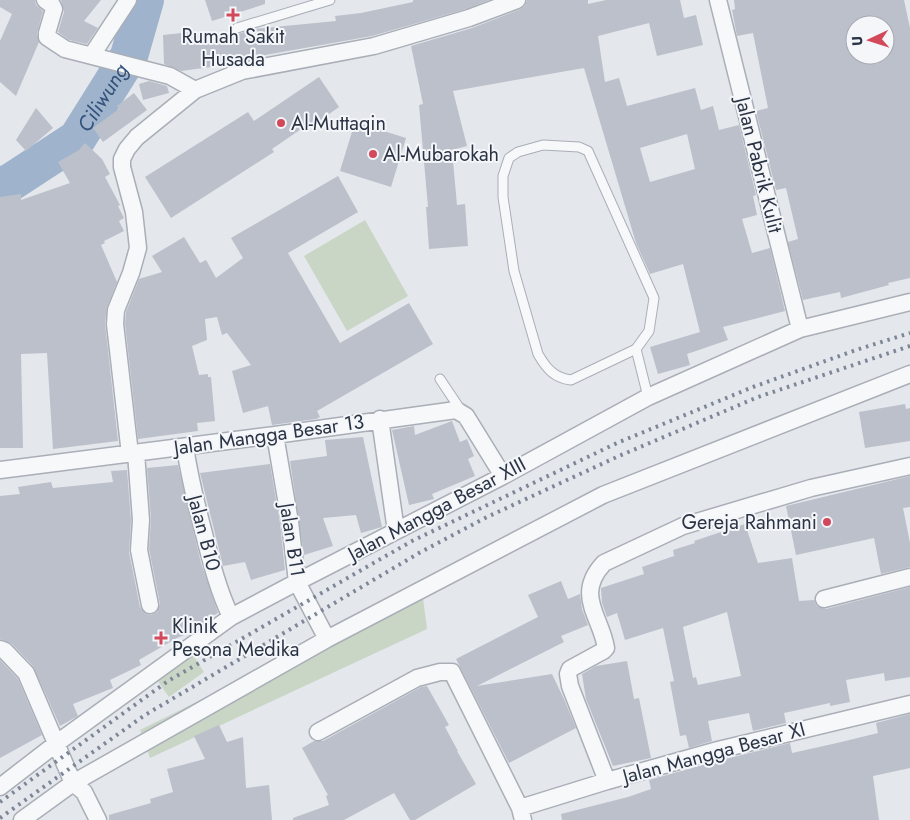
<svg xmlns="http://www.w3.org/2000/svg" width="910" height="820" viewBox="0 0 910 820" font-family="Jost,sans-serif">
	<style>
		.green { fill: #c9d6c5 }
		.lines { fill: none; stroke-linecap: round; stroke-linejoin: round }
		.river { stroke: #9fb4cc; stroke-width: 38 }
		.building { fill: #bbc0ca; fill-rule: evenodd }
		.service-casing { stroke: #a9aeb7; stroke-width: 11 }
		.minor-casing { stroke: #a9aeb7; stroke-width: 19 }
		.service { stroke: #f7f8fa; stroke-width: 9 }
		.minor { stroke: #f7f8fa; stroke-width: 16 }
		.rail { stroke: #7d8696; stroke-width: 4; stroke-dasharray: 2.5 5; stroke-linecap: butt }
		.poi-dot { fill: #d1495b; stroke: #f4f6f9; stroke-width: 2 }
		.labels { text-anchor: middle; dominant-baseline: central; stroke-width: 4; stroke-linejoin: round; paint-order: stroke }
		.poi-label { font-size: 20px; fill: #2b3445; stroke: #f4f6f9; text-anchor: start }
		.street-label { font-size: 20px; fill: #2b3445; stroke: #f4f6f9 }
		.water-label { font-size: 21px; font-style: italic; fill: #34527a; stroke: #f4f6f9 }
	</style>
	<rect width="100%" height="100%" fill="#e4e7ec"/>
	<path class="green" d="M365,220L408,296L347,331L304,256Z
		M422,590L427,629L150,758L140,730Z
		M191,652L204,672L169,697L155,677Z"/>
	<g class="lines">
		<path class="river" id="s1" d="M0,185L8,184L77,139L129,56L145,0"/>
	</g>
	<path class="building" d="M0,0H35L36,5L43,11L37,33L39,42L16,96L0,82V41L12,14L0,7Z
		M61,0H101L84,21L98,28L87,44L69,40L58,32L64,12Z
		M205,0H265V4L212,21Z
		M413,0H489L466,9L372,36L254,57V58L235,63L211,65V67L181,71L164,64L163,35L191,32L192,35L232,32L238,34L254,29L336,21L335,16L361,13L413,2Z
		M527,0H588V4L606,0H680L684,18L696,15L703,45L657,56L649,23L598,36L605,82L619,78L627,106L695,88L701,110L713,106L719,130L739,125L756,195L753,196L757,215L742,219L752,253L770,248L785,311L723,327L728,340L687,354L690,365L658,374L650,347L700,332L683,264L650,274L636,243L584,68L453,91L467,146L452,150L457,205L465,204L468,246L429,249L426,207H428L419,105L423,104L411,46L472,28L521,9L525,6ZM687,134L695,169L650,182L640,148Z
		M734,0H904L910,28V278L888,283L889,285L841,298L840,292L803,300L788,242L798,239L786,188L776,190L756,111L768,108L753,33L737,36L732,10L735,9ZM855,25H885V55H855Z
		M319,77L339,107L312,126L310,123L272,149L274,152L171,218L145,177L248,112L254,121Z
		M149,81L167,86L169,93L143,100L139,84Z
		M134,93L147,110L103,142L93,128L119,109L117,106Z
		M36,108L53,128L26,151L16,140Z
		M355,122L406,138L391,187L340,171Z
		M85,143L102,159L110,174L105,177L120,205L118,206L124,218L119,221L124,231L104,241L105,243L101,245L117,282L107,307L105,323L118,441L53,449L47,353L21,354L23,448H0V197L21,194V200L70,183L58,162L79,150Z
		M338,176L358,212L288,253L340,343L409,303L433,344L317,411L320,417L316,419L272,425L268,406L243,413L232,371L251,365L227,333L222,335L217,317L205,319L207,340L192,346L199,375L208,374V377H211L215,421L197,423L198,431L138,439L125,324L126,312L139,279L162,272L152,256L184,237L200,263L206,260L216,278L243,258L231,238Z
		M905,404L906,409L910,408V441L865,448L859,412Z
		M452,421L460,442L467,439L474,456L468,459L475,476L432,494L434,499L409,505L392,430L414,426L415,435Z
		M363,437L382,527L361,533L356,515L323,518L333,546L304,555L290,461L327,456L325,440Z
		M270,464L280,523L285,570L251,580L245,562L223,566L200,473Z
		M178,465L201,563L218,613L207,619L208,622L194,631L177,638L139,660L141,665L110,680L113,688L73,704L78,716L60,726L33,666L12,644L0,639V496L20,494L18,487L51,482L53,488L113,482L111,471L127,470L131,520L129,552L140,607L146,614L151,615L157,612L160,604L149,549L151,519L147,468Z
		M910,476V507L903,508L910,543V567L881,574L874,538L796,555L786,506Z
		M745,524L758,563L792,558L799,601L814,600L817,606L826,609L910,587V677L885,681L884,673L846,680L850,702L830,706V703L784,713L786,723L753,731L749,713L708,721L712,741L689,748L686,735L680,736L670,682L674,681L663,628L625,640L617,613L607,617L602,603L601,588L644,574L642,567L674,556L673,550L695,543L694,541ZM727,612L741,676L698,685L696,677L693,678L683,627Z
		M561,581L568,599L580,594L582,609L588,625L561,636L564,642L477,686L552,674L564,699L576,728L509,763L456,659L538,617L528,595Z
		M0,660L18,679L42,735L0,758Z
		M627,661L634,699L639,698L651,758L613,766L586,699L582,674L596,666Z
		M427,686L449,725L445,727L458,751H457L476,784L415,820H410L394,793L344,820H293V818L329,805L326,796L328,795L302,748L314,741H323L421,687Z
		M910,714V768L873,776L879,820H562L561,814L628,797L651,789L649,780L721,760L790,743L792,753L837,743L878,733L876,723Z
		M219,725L227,742L243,737L246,788L269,785L272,820H109V815L151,803L150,799L173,792L167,769L205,759L194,736Z"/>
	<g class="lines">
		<defs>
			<path id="service" d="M237,28L330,0
				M543,145L579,147L588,151L654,298L649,331L636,349L571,380C554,378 546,368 538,354L514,271L503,197V176L509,158L518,152Z
				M636,349L648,397
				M440,379L462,412"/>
			<path id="minor" d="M45,0L52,5L54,9L47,33V37L65,49L170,76L195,90
				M718,0L800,329
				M92,55L128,0
				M380,419L396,531
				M275,435L290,522L297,582L327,639
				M185,447C189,474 195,499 202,526C210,557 217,588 231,617
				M136,453L141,520L139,550L150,605
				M130,454L115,324L116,310L131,273L138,248L134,212L122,167V159L127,149L137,137L195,90L242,71L374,46L469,18L517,0
				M0,470L275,435L456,410L466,416L503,476
				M824,599L910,577
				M0,649L5,651L26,673L73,783
				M318,732L417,678L440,672H452L520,808L523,820
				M607,781L570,686L568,674L570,669L603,651L606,648C601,616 574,595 604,563L683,526L811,488L910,466
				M73,783L84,792L98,820
				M0,787L57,743L231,617L297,582L503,476L648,397L800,329L910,302
				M520,808L607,781L718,750L910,704
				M22,820L73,783L327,639L603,495L910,374"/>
		</defs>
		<use href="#service" class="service-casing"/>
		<use href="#minor" class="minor-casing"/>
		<use href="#service" class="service"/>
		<use href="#minor" class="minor"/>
		<path class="rail" d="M0,802L168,681L412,541L617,443L753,387L856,350L910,333
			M0,818L145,715L419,553L487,517L619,456L758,397L910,346"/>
	</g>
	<g class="poi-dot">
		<path d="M230.5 7.5h5v5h5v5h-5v5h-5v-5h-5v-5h5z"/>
		<circle cx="281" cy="123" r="5"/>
		<circle cx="373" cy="154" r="5"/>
		<circle cx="827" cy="522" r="5"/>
		<path d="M158.5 630.5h5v5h5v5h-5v5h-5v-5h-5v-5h5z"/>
	</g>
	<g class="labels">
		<g class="poi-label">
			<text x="233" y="36" text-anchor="middle">Rumah Sakit<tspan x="233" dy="23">Husada</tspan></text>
			<text x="291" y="123">Al-Muttaqin</text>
			<text x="383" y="154">Al-Mubarokah</text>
			<text x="817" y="522" text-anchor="end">Gereja Rahmani</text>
			<text x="172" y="626">Klinik<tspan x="172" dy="23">Pesona Medika</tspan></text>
		</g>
		<g class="street-label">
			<text transform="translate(759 165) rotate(76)">Jalan Pabrik Kulit</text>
			<text transform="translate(269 435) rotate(-8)">Jalan Mangga Besar 13</text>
			<text transform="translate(437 509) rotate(-28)">Jalan Mangga Besar XIII</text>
			<text transform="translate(204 533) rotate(75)">Jalan B10</text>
			<text transform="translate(292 540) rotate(81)">Jalan B11</text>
			<text transform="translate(714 753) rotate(-15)">Jalan Mangga Besar XI</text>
		</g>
		<g class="water-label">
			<text stroke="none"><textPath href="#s1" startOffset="139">Ciliwung</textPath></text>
		</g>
	</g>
	<g transform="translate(870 40) rotate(266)"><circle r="24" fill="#f4f6f9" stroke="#a4a8b1"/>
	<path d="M0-4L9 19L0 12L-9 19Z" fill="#d1495b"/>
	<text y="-8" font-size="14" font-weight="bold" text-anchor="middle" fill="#2b3445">U</text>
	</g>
</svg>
